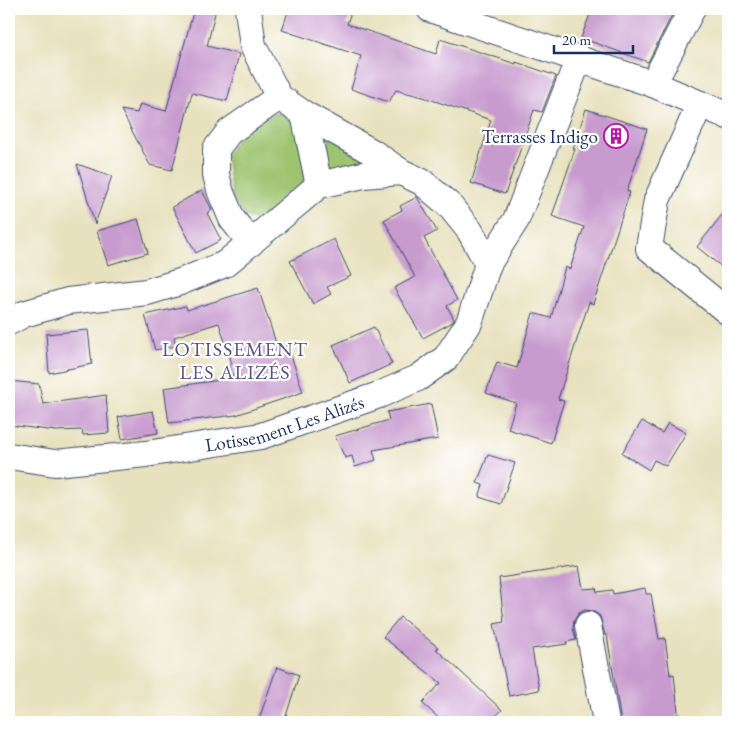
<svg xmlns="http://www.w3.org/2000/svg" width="737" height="731" viewBox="0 0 737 731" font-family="'EB Garamond',serif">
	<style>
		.green { fill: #9ec46f; stroke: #5c7a66 }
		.building { fill: #c89bcf }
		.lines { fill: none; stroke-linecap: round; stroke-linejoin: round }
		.minor-casing { stroke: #3a4a6c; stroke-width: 28 }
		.minor { stroke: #fff; stroke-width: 26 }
		.labels { text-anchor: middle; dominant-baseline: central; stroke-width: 4.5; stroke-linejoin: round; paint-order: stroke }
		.poi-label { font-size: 19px; fill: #1b2f5e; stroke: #fff; text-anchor: end }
		.street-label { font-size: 19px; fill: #1b2f5e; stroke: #fff }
		.neighbourhood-label { font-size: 20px; letter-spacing: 1px; fill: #585586; stroke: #fff }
	</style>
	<rect width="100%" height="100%" fill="#fff"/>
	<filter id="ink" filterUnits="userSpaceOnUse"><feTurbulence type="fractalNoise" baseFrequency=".02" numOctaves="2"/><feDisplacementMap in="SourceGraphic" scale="10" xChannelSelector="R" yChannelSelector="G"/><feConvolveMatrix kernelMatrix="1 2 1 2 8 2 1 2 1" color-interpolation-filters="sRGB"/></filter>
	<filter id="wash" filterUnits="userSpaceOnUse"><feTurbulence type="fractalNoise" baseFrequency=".0096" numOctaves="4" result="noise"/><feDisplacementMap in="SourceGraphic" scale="20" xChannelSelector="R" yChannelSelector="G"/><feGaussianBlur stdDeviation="1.12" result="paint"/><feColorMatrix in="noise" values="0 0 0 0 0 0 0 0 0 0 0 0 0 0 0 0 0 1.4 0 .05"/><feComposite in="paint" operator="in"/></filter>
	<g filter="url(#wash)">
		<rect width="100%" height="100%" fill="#e8e1bd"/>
		<path class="green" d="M283,113L295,121L305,166L304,180L295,197L259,220L245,216L233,201L226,155L242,132L264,116Z
			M322,131L363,152L364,164L333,172L322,165Z"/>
		<g id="blocks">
			<path class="building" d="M194,9H216L207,46L239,54L227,101L192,93L172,170L150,165L121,110L137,113L140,104L166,111Z
				M289,9H352L347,24L436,54L440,39L516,64V62L556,76L542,112L534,110L505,194L471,183L491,120L423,97L396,90L389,102L351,89L361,56L282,30Z
				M592,9H675L648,62L581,38Z
				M586,109L647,129L627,191L630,192L593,304L589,302L558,399L564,401L551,443L508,429L516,403L486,393L497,362L517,368L533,313L551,318L565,267L570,269L584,227L552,216L575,149H573Z
				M77,164L112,176L95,224Z
				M202,190L212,210L207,213L221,240L196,253L172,207Z
				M417,197L437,231L424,238L457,300L447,306L454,319L451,323L423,338L394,288L415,277L384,220L402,210L400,206Z
				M728,207V272L697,247Z
				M138,219L148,253L108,265L97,231Z
				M334,239L351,276L327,287L331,294L313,304L290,261Z
				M258,288L278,349L288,346L303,392L236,415L169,423L164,388L234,378L229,365L232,364L219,323L174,337L176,346L155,350L145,315L186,306L187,310Z
				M374,327L392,364L350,383L333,345Z
				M88,330L92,364L49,373L46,334Z
				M9,381L39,384L43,404L106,395L109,433L83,435L82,430L56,431L9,425Z
				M431,404L438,439L373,450L376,460L355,467L352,456L345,458L335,436L389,420L387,412Z
				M153,411L158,433L122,439L118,417Z
				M642,421L662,433L668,423L686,433L666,466L654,460L649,470L622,453Z
				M488,455L515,463L501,504L479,497L483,485L477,483Z
				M579,566L583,589L596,588L597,592L612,590L613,594L645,588L646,594H651L659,639L665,638L670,675L674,674L679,722H621L607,635H605L600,616L593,611L585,610L579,613L574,620L573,628L576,640L566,642L567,644L532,649L539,690L509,696L494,624L504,622L499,578Z
				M400,617L439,648L436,649L502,710L490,722H443L422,703L441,683L383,637Z
				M277,667L299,675L284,722H258Z"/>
		</g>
	</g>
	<g filter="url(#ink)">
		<use href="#blocks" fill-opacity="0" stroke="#3a4a6c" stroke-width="1"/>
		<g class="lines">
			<defs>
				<g id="minor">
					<path d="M248,9L253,46L279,97L304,114L372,152L401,172"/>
					<path d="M430,9L653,84L728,116"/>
					<path d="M653,84L692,9"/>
					<path d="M700,104L657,200L649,248L728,312"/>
					<path d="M304,114L319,185"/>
					<path d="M251,243L232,219L221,193L216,175V149L229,132L279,97"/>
					<path d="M9,322L24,314L68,301L147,292L180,282L225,264L319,185L363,175L401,172L422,182L449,205L470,231L488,264"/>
					<path id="s1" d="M9,456L55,463L146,454L261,436L379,395L418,378L446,358L469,323L488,264L516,220L579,58"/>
					<path d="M588,625L606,722"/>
				</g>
			</defs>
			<use href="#minor" class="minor-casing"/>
			<use href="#minor" class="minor"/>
		</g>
	</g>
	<defs>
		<symbol id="building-ring" viewBox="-11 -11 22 22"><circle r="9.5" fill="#fff" stroke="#b5179e" stroke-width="1.5"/><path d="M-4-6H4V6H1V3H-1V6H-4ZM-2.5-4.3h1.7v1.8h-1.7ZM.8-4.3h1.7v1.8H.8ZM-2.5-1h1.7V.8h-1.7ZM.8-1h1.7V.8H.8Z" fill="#b5179e"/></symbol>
	</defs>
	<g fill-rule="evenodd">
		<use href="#building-ring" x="602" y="122" width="28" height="28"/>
	</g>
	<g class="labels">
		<g class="poi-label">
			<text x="598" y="136">Terrasses Indigo</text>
		</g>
		<g class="street-label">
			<text stroke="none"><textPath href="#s1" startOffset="280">Lotissement Les Alizés</textPath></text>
		</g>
		<g class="neighbourhood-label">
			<text x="235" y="349">LOTISSEMENT<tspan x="235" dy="23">LES ALIZÉS</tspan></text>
		</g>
	</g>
	<rect width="737" height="731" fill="none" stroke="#fff" stroke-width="30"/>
	<path d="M554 45v8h79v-8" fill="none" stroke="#1b2f5e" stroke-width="2.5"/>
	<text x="562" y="45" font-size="15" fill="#1b2f5e" stroke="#ffffff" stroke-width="4" paint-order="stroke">20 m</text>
</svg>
